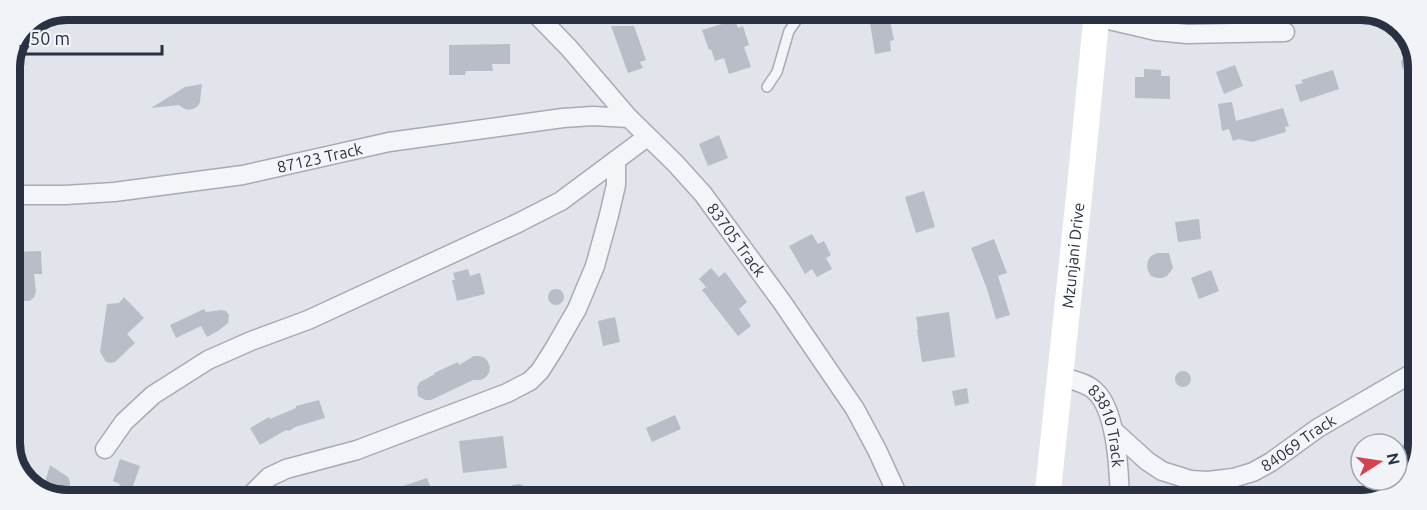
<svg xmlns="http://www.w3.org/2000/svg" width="1427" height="510" viewBox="0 0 1427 510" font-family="Ubuntu,sans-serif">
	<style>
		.building { fill: #b8bdc8 }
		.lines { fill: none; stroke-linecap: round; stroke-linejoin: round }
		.lane-casing { stroke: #a6abb5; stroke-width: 12 }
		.street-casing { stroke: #a6abb5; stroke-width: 21 }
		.lane { stroke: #f4f5f8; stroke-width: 9 }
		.street { stroke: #f4f5f8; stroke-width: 18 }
		.secondary { stroke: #fff; stroke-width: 26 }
		.labels { text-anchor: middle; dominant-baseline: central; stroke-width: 5; stroke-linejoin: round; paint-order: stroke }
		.street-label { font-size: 16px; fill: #293143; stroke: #f1f3f8 }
		.rim { fill: none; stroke: #293143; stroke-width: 8 }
	</style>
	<rect width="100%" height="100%" fill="#e1e4ea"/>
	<path class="building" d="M868,11H888L894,40L890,41L891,51L875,54Z
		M735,20L738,28L743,26L749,45L744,47L751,67L729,74L724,58L715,61L711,49L709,50L702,30Z
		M611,26H634L646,60L640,62L643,68L628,73Z
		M1410,43L1418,62V78L1405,72L1402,67L1401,62Z
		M510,44V64H492L493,71H466L465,75H449V45Z
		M1235,65L1243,86L1224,94L1216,72Z
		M1144,69L1161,70V76H1170V99L1135,98V77H1144Z
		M1333,70L1339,89L1300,102L1295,85L1303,83L1301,80Z
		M202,84L200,102L198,106L193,109L188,110L183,108L179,105L151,108L185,87Z
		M1232,102L1236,121L1283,108L1289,126L1285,127L1286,132L1252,142L1239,139L1233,141L1229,129L1222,131L1218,104Z
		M719,135L728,158L708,166L699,144Z
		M924,191L935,227L916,233L905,197Z
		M1199,219L1201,239L1178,242L1175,222Z
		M812,234L818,244L824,241L831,255L826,258L832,269L817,277L812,269L805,274L789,246Z
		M994,239L1007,273L998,276L1010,315L996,319L986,286L971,248Z
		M41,251L42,274H34L36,292L34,297L30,301H24L19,299L16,295L15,252Z
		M1157,253H1169L1173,268L1167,276L1162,278H1157L1151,276L1148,271L1147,266L1148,260L1151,256Z
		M711,268L719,277L725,272L747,302L739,309L751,326L738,336L702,290L706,287L699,279Z
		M468,269L470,276L480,273L485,294L457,301L452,280H455L453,273Z
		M1211,270L1219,291L1199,299L1191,278Z
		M548 297a8 8 0 1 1 16 0a8 8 0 1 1-16 0Z
		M124,297L144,318L127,334L135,343L115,362L111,363L106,362L100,352L107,304L119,303Z
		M204,309L206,312L222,310L226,311L229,315L228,323L218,331L207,337L201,326L176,338L170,325Z
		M949,312L955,357L922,362L917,330L918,329L916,317Z
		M615,317L620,342L603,346L598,321Z
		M474,356H479L485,358L488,362L490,367L489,373L486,377L481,380H473L431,400H425L418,396L417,387L420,382L435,374L434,373L458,362L459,365Z
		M1175 379a8 8 0 1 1 16 0a8 8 0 1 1-16 0Z
		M967,388L969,403L955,406L952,391Z
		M319,400L325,418L295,427L289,431L286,430L260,445L250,428L269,417L270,419L296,408V406Z
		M675,415L681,429L652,442L646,428Z
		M503,436L507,468L463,473L459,441Z
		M120,459L140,466L133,486L161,496L160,498H116L120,484L113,481Z
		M50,465L68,477L70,482V487L67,491L59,495L58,498H48L42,493Z
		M427,478L435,499H408L403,486Z
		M520,484L549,499H506L512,485Z"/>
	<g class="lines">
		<defs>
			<path id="lane" d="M1077,11L1095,16
				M767,87L777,72L789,31L803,11"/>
			<g id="street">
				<path id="s1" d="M532,10L569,48L629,118L675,163L703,194L782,302L855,409L877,450L900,500"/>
				<path d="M1096,17L1156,31L1187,34L1285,32"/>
				<path id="s2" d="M9,193L22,195H65L114,192L243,175L389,142L563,118L593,116L629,118"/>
				<path id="s3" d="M1060,376C1071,380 1085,382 1094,390C1117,409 1119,472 1120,500"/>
				<path id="s4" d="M1114,431L1147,461L1162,471L1191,480L1208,481L1233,478L1253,472L1271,462L1318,428L1416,371"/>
				<path d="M105,449L124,422L153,395L208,360L251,341L308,320L518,223L561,201L647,137"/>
				<path d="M250,499L254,492L269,477L286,469L357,450L507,393L530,381L540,371L554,349L577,309L595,266L609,215L616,185V160"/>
			</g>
		</defs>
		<use href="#lane" class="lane-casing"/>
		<use href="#street" class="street-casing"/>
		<use href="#lane" class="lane"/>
		<use href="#street" class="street"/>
		<path class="secondary" id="s5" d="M1047,500L1080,187L1097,11"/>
	</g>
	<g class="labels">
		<g class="street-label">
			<text stroke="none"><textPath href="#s2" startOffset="314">87123 Track</textPath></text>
			<text stroke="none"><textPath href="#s1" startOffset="308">83705 Track</textPath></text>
			<text stroke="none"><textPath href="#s5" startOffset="246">Mzunjani Drive</textPath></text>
			<text stroke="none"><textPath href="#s3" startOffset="76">83810 Track</textPath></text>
			<text stroke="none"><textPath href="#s4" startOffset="210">84069 Track</textPath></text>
		</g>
	</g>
	<path d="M0 0H1427V510H0ZM67 20H1361A47 47 0 0 1 1408 67V443A47 47 0 0 1 1361 490H67A47 47 0 0 1 20 443V67A47 47 0 0 1 67 20Z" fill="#f1f3f8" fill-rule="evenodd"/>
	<path class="rim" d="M67 20H1361A47 47 0 0 1 1408 67V443A47 47 0 0 1 1361 490H67A47 47 0 0 1 20 443V67A47 47 0 0 1 67 20Z"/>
	<g transform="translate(1379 462) rotate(78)"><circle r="28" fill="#f1f3f8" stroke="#a1a5b0" stroke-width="1.5"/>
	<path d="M0-4.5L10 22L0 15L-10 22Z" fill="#d4424e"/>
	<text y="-9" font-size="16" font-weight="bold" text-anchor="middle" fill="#293143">N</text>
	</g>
	<path d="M21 45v9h141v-9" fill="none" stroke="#293143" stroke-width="3"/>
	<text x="30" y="45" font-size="18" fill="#293143" stroke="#f1f3f8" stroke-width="4.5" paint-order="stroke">50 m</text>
</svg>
